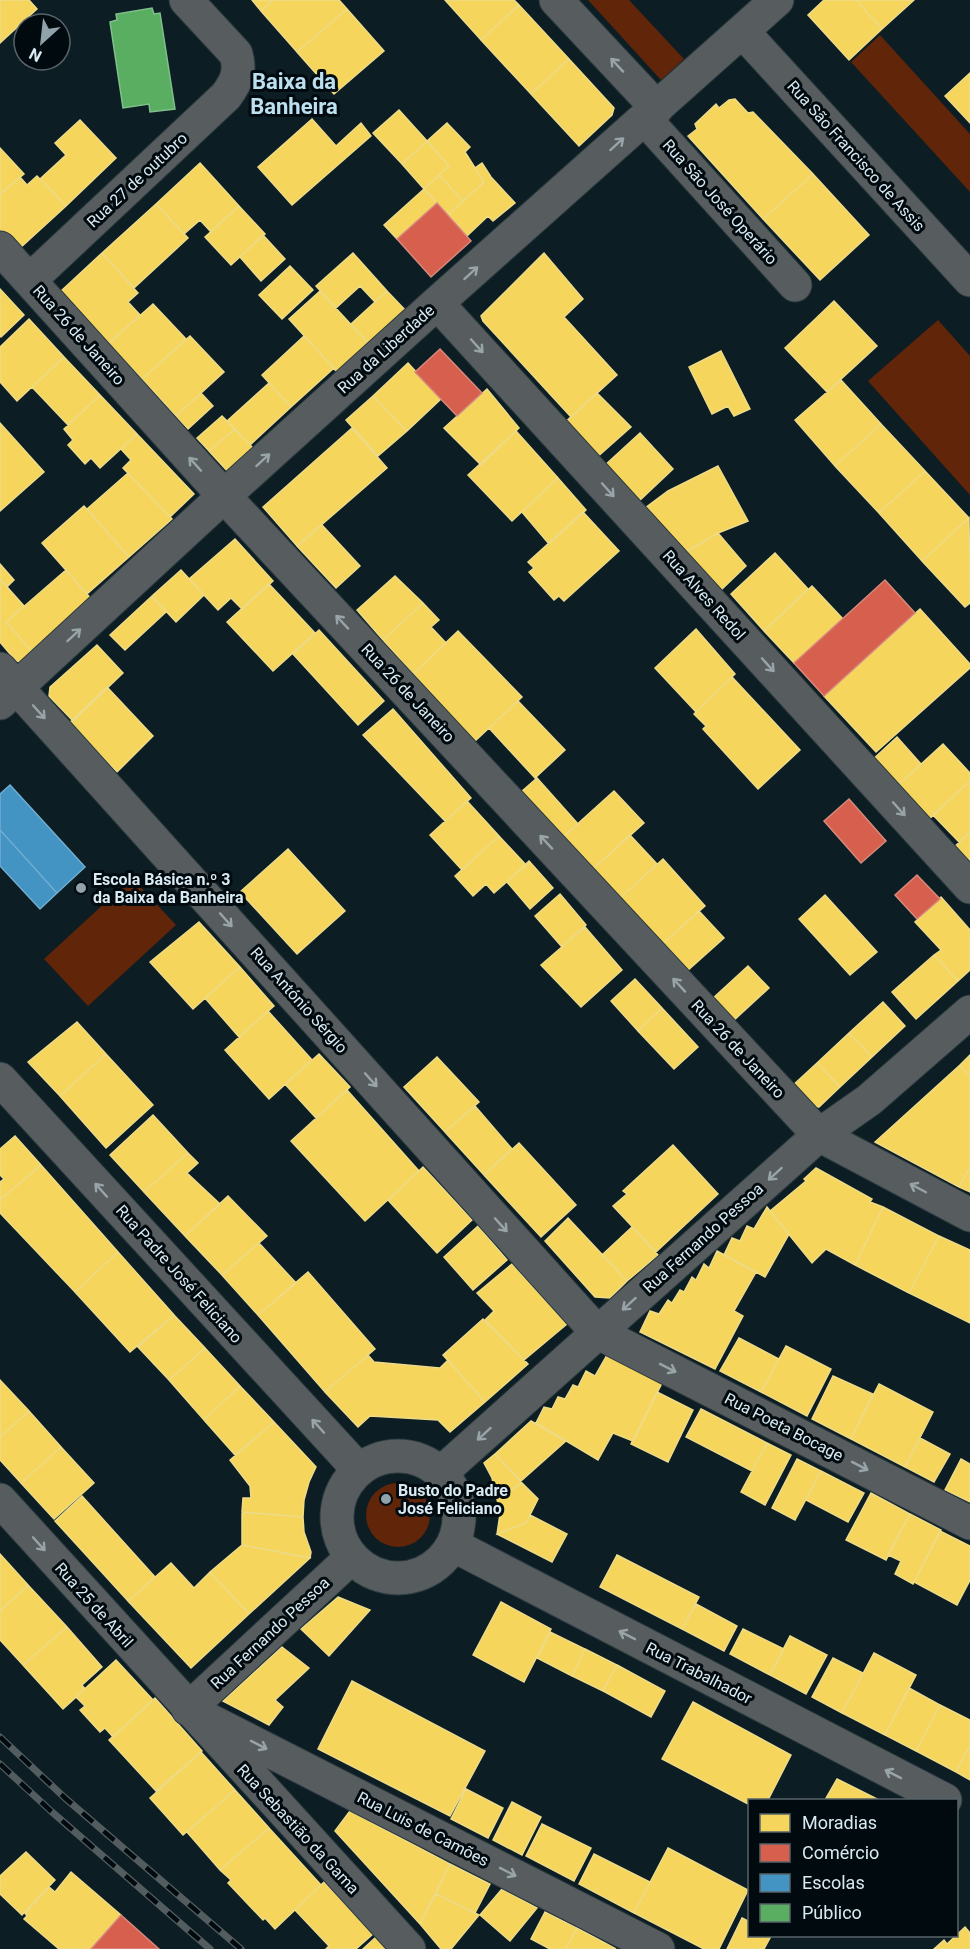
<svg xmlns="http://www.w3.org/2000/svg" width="970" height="1949" viewBox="0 0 970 1949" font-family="Roboto,sans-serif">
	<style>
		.green { fill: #612509 }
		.homes { fill: #f6d55c; stroke: #eddb89; stroke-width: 1.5 }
		.shops { fill: #d6604d; stroke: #d7897e; stroke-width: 1.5 }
		.schools { fill: #4393c3; stroke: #70add1; stroke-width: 1.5 }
		.public { fill: #5aae61; stroke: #80c08c; stroke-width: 1.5 }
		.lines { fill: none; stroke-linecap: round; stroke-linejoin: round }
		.street-casing { stroke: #2a393e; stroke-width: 35 }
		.street { stroke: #575d5f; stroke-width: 33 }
		.rail-casing { stroke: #535d60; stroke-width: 7 }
		.rail { stroke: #010a0f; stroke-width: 4.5; stroke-dasharray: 14; stroke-linecap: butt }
		.oneway { stroke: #98a4a8 }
		.poi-dot { fill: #91a2aa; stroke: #010a0f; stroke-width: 2 }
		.labels { text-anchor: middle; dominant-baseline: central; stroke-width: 6; stroke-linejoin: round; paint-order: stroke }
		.street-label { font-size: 16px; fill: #d9eaf2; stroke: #010a0f }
		.poi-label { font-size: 16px; font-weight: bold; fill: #d9eaf2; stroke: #010a0f; text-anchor: start }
		.district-label { font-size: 22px; font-weight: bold; fill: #bde0f0; stroke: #010a0f }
	</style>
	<rect width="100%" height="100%" fill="#0c1d23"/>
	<path class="green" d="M588,0H629L684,59L661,80Z
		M880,35L970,134V192L851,62Z
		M938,320L970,356V495L868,381Z
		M132,878L176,925L88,1006L44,959Z
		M366 1515a32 32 0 1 1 64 0a32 32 0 1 1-64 0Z"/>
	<path class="homes" d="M0,0H29L37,9L0,43Z
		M252,0H273L261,11Z
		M273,0H339L347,9L297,52L261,11Z
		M445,0H514L519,5L481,40Z
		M824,0H856L882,29L849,60L808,15Z
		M856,0H914L882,29Z
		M519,5L569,59L531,94L481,40Z
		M347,9L384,51L334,94L297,52Z
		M569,59L614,108L612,115L579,146L531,94Z
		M970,73V123L945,96Z
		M735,99L748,113L753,112L813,174L763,219L688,136L697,129L695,124L716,104L719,108L729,100Z
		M399,110L427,141L402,164L373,133Z
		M312,119L336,146L361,123L371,136L292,205L258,167Z
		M80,120L116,158L66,206L40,179L66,155L55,143Z
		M447,123L470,147L465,152L484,182L463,201L439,175L449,166L427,141Z
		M427,141L449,166L424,189L402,164Z
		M0,148L24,174L0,194Z
		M200,163L239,206L211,232L200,220L184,234L156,204Z
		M482,163L491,177L515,203L493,221L488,216L467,236L448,215L484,182L475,168Z
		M813,174L869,235L820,280L763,219Z
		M439,175L463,201L448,215L424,189Z
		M37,176L66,206L19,249L0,230V194L20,177L27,185Z
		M424,189L437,203L397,239L384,225Z
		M156,204L188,238L134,288L102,253Z
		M239,206L265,234L231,265L205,237Z
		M263,235L285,259L261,281L240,257Z
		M102,253L138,293L128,302L140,315L108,344L60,292Z
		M353,253L387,291L375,302L360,286L336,308L316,286Z
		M544,253L583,299L564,317L617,375L571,417L483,321L481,316Z
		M290,266L313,290L282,319L259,295Z
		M0,289L24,315L1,337L0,336Z
		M320,291L368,343L337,372L289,319Z
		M387,291L408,313L372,347L351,324Z
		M834,301L877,346L827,392L785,348Z
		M153,304L186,339L142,379L108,344Z
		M29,319L64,357L17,401L0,382V347Z
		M190,336L224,372L176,416L142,379Z
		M304,336L334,368L291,407L262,375Z
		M721,351L750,409L734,416L728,406L712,414L689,367Z
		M64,357L100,395L68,425L32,387Z
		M408,363L441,399L407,431L373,396Z
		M841,380L881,424L835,466L795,420Z
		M269,383L291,407L250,445L227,421Z
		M487,389L519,428L481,465L444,428Z
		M201,393L213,406L188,429L176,416Z
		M597,393L631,427L595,459L562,425Z
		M100,395L137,434L100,468L91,458L85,464L68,445L73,440L64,429Z
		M373,396L407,431L378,456L346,420Z
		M222,416L235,429L209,451L197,438Z
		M0,423L44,472L0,511Z
		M881,424L925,471L879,513L835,466Z
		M352,428L387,468L297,546L263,507Z
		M235,429L256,451L230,474L209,451Z
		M516,431L558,478L512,521L468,475Z
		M640,433L673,469L637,503L603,467Z
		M137,434L194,494L170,517L123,468L131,460L121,449Z
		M718,466L748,521L718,533L683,554L641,511L668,491Z
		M925,471L969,518L922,561L879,513Z
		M128,473L172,519L129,557L87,509Z
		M558,478L586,510L549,544L522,512Z
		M84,506L129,557L87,594L42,543Z
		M583,512L619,551L564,601L559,596L554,600L529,572L534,568L528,562Z
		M969,518L970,603L965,607L922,561Z
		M322,525L360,566L336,588L297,546Z
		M718,533L746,566L720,591L683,554Z
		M235,539L273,581L242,609L231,598L218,610L189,579Z
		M775,553L808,589L764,631L731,594Z
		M0,564L14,580L7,587L0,579Z
		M66,570L93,601L34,654L6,622Z
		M181,570L204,595L176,622L152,596Z
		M395,576L423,603L383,640L357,610Z
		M0,579L24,606L6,622L34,654L22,662L16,661L0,642Z
		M269,584L315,633L273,671L227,622Z
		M812,586L843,619L794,663L764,631Z
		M152,596L166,612L125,650L110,635Z
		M423,603L439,620L431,627L446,643L413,674L383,640Z
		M920,609L970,664V668L876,752L824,696Z
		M696,629L735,674L696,712L655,668Z
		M319,630L384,701L358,725L293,654Z
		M458,631L522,697L473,743L413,674Z
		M97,645L123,673L73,721L49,696L50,687Z
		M732,677L800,750L758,789L703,729L706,726L694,714Z
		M107,687L153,736L117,772L69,723Z
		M518,701L565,750L535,778L489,728Z
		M393,709L471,798L445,821L363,735Z
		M897,737L921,764L894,789L869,763Z
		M943,744L970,773V781L925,823L894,789Z
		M537,778L578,824L563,837L521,792Z
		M970,781V832L959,842L933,815Z
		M614,791L644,823L592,870L563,837Z
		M467,801L499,836L462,870L430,835Z
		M970,832V874L949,852Z
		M630,835L657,864L620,898L593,869Z
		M499,836L526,865L494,893L486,884L473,896L455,876Z
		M288,849L345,911L297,954L240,892Z
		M663,859L705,906L661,945L620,898Z
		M529,861L553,888L530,909L507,882Z
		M560,894L586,925L562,947L535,916Z
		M825,895L877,952L850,975L799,919Z
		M941,897L970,930V970L958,981L934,955L941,950L915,922Z
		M699,911L724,938L686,972L661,945Z
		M199,922L240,967L193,1009L150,962Z
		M585,927L622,970L581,1007L541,965Z
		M934,955L958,981L916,1019L892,992Z
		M748,966L769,988L732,1022L711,1000Z
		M240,967L274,1006L239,1037L205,998Z
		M635,979L662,1008L638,1031L611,1001Z
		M883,1002L905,1026L872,1057L849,1033Z
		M662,1008L698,1047L674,1069L638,1031Z
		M268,1011L312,1060L269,1099L225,1050Z
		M77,1022L106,1054L60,1096L28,1062Z
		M849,1033L872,1057L840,1087L817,1063Z
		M106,1054L153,1105L106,1148L60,1096Z
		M319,1054L350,1087L316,1118L285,1084Z
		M970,1055V1076L960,1065Z
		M437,1057L479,1102L445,1132L404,1087Z
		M817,1063L840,1087L819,1107H809L791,1087Z
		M960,1065L970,1076V1167L959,1187L875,1142Z
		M347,1090L419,1171L365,1221L291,1141Z
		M475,1106L512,1149L484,1175L445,1132Z
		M153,1115L188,1153L144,1192L110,1155Z
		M15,1136L41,1165L0,1200V1182L4,1179L0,1175V1149Z
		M519,1143L576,1205L541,1237L484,1175Z
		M673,1145L718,1194L656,1252L613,1206L627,1194L623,1191Z
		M188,1153L198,1163L187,1173L220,1204L185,1236L144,1192Z
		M41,1165L118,1252L75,1292L0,1213V1200Z
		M423,1167L472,1220L437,1253L388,1200Z
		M970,1167V1192L959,1187Z
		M816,1168L872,1199L870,1202L883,1207L855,1265L826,1249L812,1263L770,1211L806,1181L804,1179Z
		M228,1196L267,1236L222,1275L185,1236Z
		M767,1207L789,1234L765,1277L724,1255L732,1238L740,1241L747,1226L754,1229Z
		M883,1207L939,1236L909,1293L855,1265Z
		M568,1218L627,1281L610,1298L595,1297L545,1241Z
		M478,1226L507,1260L473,1290L444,1257Z
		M632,1227L658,1255L627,1281L602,1255Z
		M939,1236L970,1250V1323L909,1293Z
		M259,1243L296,1283L258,1315L222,1275Z
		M717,1251L756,1272L734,1311L743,1316L715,1369L640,1332L650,1311L659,1314L668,1300L672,1303L680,1290L684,1292L692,1277L696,1280L704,1264L709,1268Z
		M118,1252L174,1315L130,1352L75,1292Z
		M512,1264L567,1324L524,1360L485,1320L494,1311L477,1293Z
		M308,1272L375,1349L325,1392L258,1315Z
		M174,1315L205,1348L169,1380L138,1347Z
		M483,1319L528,1364L485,1402L443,1355Z
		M739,1338L779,1359L761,1392L720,1371Z
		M786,1346L831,1369L807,1416L761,1392Z
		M205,1348L240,1386L204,1420L169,1380Z
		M368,1355L374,1362L440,1368L448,1360L485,1402L450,1432L438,1420L370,1416L358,1427L325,1392Z
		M607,1355L662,1383L633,1441L613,1433L598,1460L536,1423L544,1407L552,1409L558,1397L565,1399L573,1385L578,1387L586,1371L595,1376Z
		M833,1376L873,1394L851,1439L812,1419Z
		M0,1380L29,1411L0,1437Z
		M879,1384L933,1412L905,1467L851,1439Z
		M240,1386L274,1422L235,1455L204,1420Z
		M657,1392L693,1410L668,1462L631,1444Z
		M701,1409L767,1443L752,1471L686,1437Z
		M29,1411L61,1447L21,1483L0,1460V1437Z
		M531,1421L566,1441L521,1481L495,1454Z
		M274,1422L316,1467L309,1482L304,1500L303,1517L242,1512L243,1498H251L250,1486L230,1460Z
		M920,1438L950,1454L934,1482L905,1467Z
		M767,1443L791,1455L765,1505L741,1492Z
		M61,1447L94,1483L54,1519L21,1483Z
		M495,1454L522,1483L497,1499L492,1478L484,1463Z
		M797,1459L821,1471L795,1520L772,1508Z
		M961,1459L970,1464V1502L945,1490Z
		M821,1471L864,1493L848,1522L806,1500Z
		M522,1483L538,1499L526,1523L497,1534L500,1514L497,1499Z
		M871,1493L910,1514L886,1560L846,1540Z
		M82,1496L155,1577L128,1601L55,1521Z
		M242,1512L303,1517L304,1532L311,1552L310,1558L242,1545Z
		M910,1514L941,1530L913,1584L895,1574L901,1561L888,1555Z
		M530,1515L567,1534L552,1562L497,1534L526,1523Z
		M940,1531L970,1546V1580L957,1605L914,1582Z
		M242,1545L310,1558L249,1614L210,1572Z
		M0,1554L28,1585L0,1611Z
		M617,1555L699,1597L682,1629L600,1587Z
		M171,1563L194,1588L210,1572L249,1614L191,1668L128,1601Z
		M28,1585L67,1627L23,1665L0,1640V1611Z
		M338,1597L370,1610L329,1656L301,1629Z
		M501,1602L551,1629L524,1682L473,1655Z
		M696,1604L737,1626L724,1651L682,1629Z
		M67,1627L102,1667L82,1685L85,1689L63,1709L23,1665Z
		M743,1629L784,1649L770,1675L730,1654Z
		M550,1632L585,1649L572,1676L537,1658Z
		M790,1636L827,1655L806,1694L770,1675Z
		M282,1647L309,1668L275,1700L283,1707L269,1725L223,1701Z
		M585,1649L617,1665L603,1691L572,1676Z
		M874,1653L916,1675L885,1735L842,1713Z
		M833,1658L863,1673L842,1713L812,1697Z
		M116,1660L153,1700L113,1737L105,1728L100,1732L80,1710L85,1706L76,1697Z
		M617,1665L665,1691L651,1717L603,1691Z
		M352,1681L485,1751L450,1816L318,1749Z
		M909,1688L940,1705L916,1751L885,1735Z
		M155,1698L202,1751L156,1791L109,1740Z
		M693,1702L791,1755L768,1800H750V1805L662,1759Z
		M940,1705L970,1720V1745L956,1772L916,1751Z
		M970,1745V1780L956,1772Z
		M201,1752L235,1790L183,1835L150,1798Z
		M837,1779L879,1800H825Z
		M466,1789L503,1808L488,1838L451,1819Z
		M235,1790L269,1828L220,1870L187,1832Z
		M512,1802L541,1817L522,1855L493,1840Z
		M350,1811L450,1864L420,1924L335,1831Z
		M542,1824L591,1848L574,1881L526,1856Z
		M269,1828L321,1885L275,1929L265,1918L263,1920L228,1883L231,1880L220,1870Z
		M668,1848L748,1890L719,1949H704L634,1913Z
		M26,1852L55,1880L22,1915L0,1894V1876Z
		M594,1854L650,1882L634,1913L579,1884Z
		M450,1864L490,1884L475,1913L436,1894Z
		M71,1872L121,1915L91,1949H59L24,1919L27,1916L25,1913L49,1887L55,1892Z
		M324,1882L373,1934L356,1949H326L329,1946L295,1910Z
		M502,1889L537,1908L510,1941L480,1915Z
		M436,1894L479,1915L451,1949H441L420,1924Z
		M545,1912L577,1928L566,1949H550L531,1939Z
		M742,1918L750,1922V1936H771L764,1949H727Z
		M965,1927L970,1933V1949H934L944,1940L947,1944Z
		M577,1928L616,1949H566Z
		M376,1937L387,1949H363Z"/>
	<path class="shops" d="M437,203L471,241L431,277L397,239Z
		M440,349L482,393L457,416L415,372Z
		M885,580L915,613L824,696L794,663Z
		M849,799L886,841L861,863L824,821Z
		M917,875L940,899L917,919L895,895Z
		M121,1915L159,1949H91Z"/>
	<path class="schools" d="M10,785L85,867L57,893L0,830V794Z
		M0,830L57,893L40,909L0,866Z"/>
	<path class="public" d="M152,8L154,14L160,13L175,109L150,112L149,104L123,108L110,22L117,20L116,14Z"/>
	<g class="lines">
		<defs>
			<path id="street" d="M556,0L657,108
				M743,32L970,280
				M645,119L795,285
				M0,248L224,496L819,1135L970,1215
				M30,280L226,96C237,81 241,71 236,54L186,0
				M437,303L970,887
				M0,669L597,1332L970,1523
				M0,703L224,496L437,303L777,0
				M0,1079L358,1469
				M337 1517a61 61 0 1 1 122 0a61 61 0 1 1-122 0Z
				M442,1472L819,1135L869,1100L970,1012
				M0,1500L409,1949
				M453,1545L945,1800
				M188,1709L351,1558
				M209,1720L658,1949"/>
		</defs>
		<use href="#street" class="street-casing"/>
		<use href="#street" class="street"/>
		<defs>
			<path id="rail" d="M0,1737L65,1798L241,1949
				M0,1764L52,1812L210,1949"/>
		</defs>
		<use href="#rail" class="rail-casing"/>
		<use href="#rail" class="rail"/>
	</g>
	<defs><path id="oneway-shaft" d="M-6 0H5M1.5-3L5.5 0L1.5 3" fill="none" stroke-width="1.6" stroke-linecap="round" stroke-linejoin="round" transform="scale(1.5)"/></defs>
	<g class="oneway">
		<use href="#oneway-shaft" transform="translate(617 65) rotate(-133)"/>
		<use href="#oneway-shaft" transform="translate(617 144) rotate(-42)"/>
		<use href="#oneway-shaft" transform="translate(471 273) rotate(-42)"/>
		<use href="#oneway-shaft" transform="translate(477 346) rotate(48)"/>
		<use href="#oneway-shaft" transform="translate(263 460) rotate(-42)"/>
		<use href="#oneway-shaft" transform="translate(195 464) rotate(-132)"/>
		<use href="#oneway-shaft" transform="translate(608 490) rotate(48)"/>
		<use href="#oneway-shaft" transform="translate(342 622) rotate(-133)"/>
		<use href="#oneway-shaft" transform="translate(74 635) rotate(-43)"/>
		<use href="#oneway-shaft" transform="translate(768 665) rotate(48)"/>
		<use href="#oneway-shaft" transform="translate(39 712) rotate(48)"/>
		<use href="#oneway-shaft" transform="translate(899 809) rotate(48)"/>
		<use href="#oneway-shaft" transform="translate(546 842) rotate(-133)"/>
		<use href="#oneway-shaft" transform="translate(226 920) rotate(48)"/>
		<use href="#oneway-shaft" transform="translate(679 985) rotate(-133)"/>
		<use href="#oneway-shaft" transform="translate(371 1080) rotate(48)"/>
		<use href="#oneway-shaft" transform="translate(775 1174) rotate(138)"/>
		<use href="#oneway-shaft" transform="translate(918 1188) rotate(-152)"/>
		<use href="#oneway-shaft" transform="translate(101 1190) rotate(-132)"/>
		<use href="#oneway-shaft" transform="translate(501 1225) rotate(48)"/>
		<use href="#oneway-shaft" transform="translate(629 1304) rotate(138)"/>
		<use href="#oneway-shaft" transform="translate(668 1368) rotate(27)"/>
		<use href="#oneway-shaft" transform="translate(318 1426) rotate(-132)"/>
		<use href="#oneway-shaft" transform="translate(484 1434) rotate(138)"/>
		<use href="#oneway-shaft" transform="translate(860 1466) rotate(27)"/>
		<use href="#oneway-shaft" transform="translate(39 1544) rotate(48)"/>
		<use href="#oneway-shaft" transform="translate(627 1635) rotate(-153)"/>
		<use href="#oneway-shaft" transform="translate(259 1745) rotate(27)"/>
		<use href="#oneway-shaft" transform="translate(893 1774) rotate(-153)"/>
		<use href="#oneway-shaft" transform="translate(508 1872) rotate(27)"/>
	</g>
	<g class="poi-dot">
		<circle cx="81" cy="888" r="6"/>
		<circle cx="386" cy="1499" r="6"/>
	</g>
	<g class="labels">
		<g class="street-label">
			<text transform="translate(856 156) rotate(48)">Rua São Francisco de Assis</text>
			<text transform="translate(137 180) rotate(-43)">Rua 27 de outubro</text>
			<text transform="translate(720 202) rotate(48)">Rua São José Operário</text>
			<text transform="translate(79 335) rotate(48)">Rua 26 de Janeiro</text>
			<text transform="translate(386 349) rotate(-42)">Rua da Liberdade</text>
			<text transform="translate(704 595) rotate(48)">Rua Alves Redol</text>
			<text transform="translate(408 693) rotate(47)">Rua 26 de Janeiro</text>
			<text transform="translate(299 1000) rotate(48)">Rua António Sérgio</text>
			<text transform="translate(738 1049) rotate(47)">Rua 26 de Janeiro</text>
			<text transform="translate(703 1238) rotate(-42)">Rua Fernando Pessoa</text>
			<text transform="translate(179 1274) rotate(48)">Rua Padre José Feliciano</text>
			<text transform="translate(784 1427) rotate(27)">Rua Poeta Bocage</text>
			<text transform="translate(94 1605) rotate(48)">Rua 25 de Abril</text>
			<text transform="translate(270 1633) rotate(-43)">Rua Fernando Pessoa</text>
			<text transform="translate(699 1673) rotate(27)">Rua Trabalhador</text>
			<text transform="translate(298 1829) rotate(47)">Rua Sebastião da Gama</text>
			<text transform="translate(423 1829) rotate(27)">Rua Luis de Camões</text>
		</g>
		<g class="poi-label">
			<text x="93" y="879">Escola Básica n.º 3<tspan x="93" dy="18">da Baixa da Banheira</tspan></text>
			<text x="398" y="1490">Busto do Padre<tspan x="398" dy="18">José Feliciano</tspan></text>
		</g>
		<g class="district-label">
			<text x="294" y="81">Baixa da<tspan x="294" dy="25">Banheira</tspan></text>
		</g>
	</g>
	<rect x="748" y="1799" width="210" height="138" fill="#010a0f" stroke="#57646a" stroke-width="1.5"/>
	<rect x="760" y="1814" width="30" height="18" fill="#f6d55c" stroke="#57646a" stroke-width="1.5"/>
	<text x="802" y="1829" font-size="18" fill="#d9eaf2">Moradias</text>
	<rect x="760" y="1844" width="30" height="18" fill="#d6604d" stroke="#57646a" stroke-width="1.5"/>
	<text x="802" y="1859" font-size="18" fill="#d9eaf2">Comércio</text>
	<rect x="760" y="1874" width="30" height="18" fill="#4393c3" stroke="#57646a" stroke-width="1.5"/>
	<text x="802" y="1889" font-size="18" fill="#d9eaf2">Escolas</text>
	<rect x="760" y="1904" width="30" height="18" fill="#5aae61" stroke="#57646a" stroke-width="1.5"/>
	<text x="802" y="1919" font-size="18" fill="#d9eaf2">Público</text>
	<g transform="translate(42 42) rotate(207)"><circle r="28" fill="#010a0f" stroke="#57646a" stroke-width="1.5"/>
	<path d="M0-4.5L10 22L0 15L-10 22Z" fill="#91a2aa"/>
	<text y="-9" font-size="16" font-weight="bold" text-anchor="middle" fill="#d9eaf2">N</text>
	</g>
</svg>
